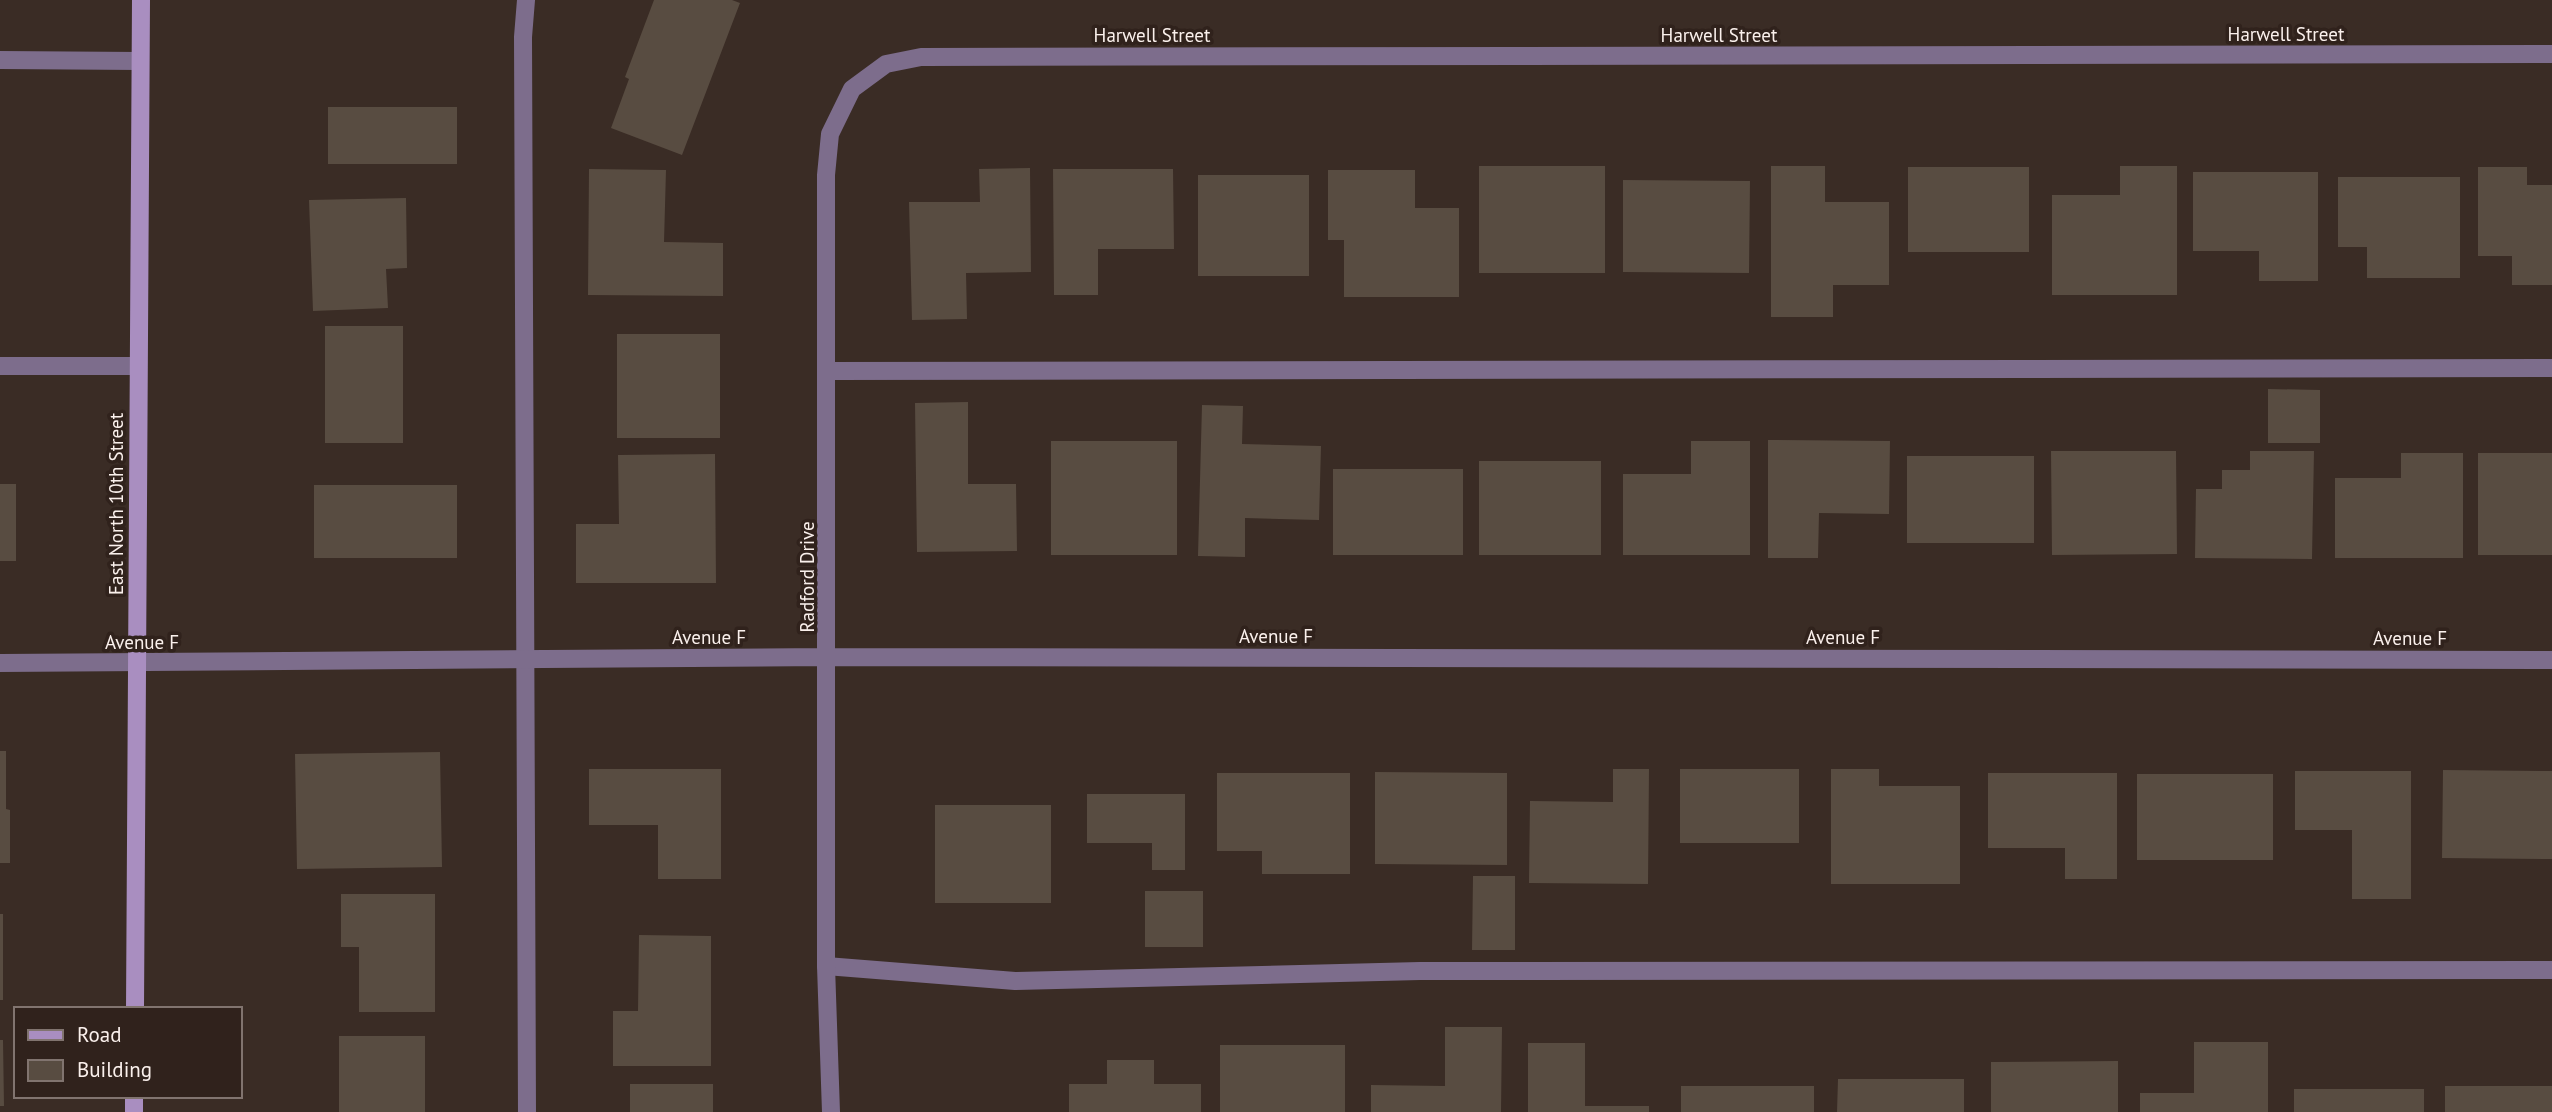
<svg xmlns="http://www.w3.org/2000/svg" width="2552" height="1112" viewBox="0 0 2552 1112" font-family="'PT Sans',sans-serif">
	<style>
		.building { fill: #584c41 }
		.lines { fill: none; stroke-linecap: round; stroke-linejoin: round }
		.lane { stroke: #7d6d8c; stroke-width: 18 }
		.street { stroke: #7d6d8c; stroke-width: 18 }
		.secondary { stroke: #a98ec0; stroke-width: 18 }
		.labels { text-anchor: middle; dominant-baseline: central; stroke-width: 7; stroke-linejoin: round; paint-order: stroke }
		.street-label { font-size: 19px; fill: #faf0ec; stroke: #30221c }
	</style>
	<rect width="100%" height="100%" fill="#3a2c25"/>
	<path class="building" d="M654,0H732L740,3L682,155L611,128L629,79L625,77Z
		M328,107H457V164H328Z
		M1479,166H1605V273H1479Z
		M1771,166H1825V202H1889V285H1833V317H1771Z
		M2120,166H2177V295H2052V195H2120Z
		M1908,167H2029V252H1908Z
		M2478,167H2527V185H2552V285H2512V256H2478Z
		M1030,168L1031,272L966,273L967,319L912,320L909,202H980L979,169Z
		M589,169L666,170L664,242L723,243V296L588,295Z
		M1053,169H1173L1174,249H1098V295H1054Z
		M1328,170H1415V208H1459V297H1344V240H1328Z
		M2193,172H2318V281H2259V251H2193Z
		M1198,175H1309V276H1198Z
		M2338,177H2460V278H2367V247H2338Z
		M1623,180L1750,181L1749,273L1623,272Z
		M406,198L407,268L386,269L388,308L313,311L309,200Z
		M325,326H403V443H325Z
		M617,334H720V438H617Z
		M2268,389L2320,390V443H2268Z
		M968,402V484H1016L1017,551L917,552L915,403Z
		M1202,405L1243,406L1242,444L1321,446L1319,520L1245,518V557L1198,556Z
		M1768,440L1890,441L1889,514L1819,513L1818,558H1768Z
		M1051,441H1177V555H1051Z
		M1691,441H1750V555H1623V474H1691Z
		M2051,451H2176L2177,554L2052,555Z
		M2250,451H2314L2312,559L2195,558L2196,489H2222V470H2250Z
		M2401,453H2463V558H2335V478H2401Z
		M2478,453H2552V555H2478Z
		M715,454L716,583H576V524H619L618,455Z
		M1907,456H2034V543H1907Z
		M1479,461H1601V555H1479Z
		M1333,469H1463V555H1333Z
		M0,484H16V561H0Z
		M314,485H457V558H314Z
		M0,751H6V809L10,810V863H0Z
		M440,752L442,867L297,869L295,754Z
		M589,769H721V879H658V825H589Z
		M1613,769H1649L1648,884L1529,883L1530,801L1613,802Z
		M1680,769H1799V843H1680Z
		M1831,769H1879V786H1960V884H1831Z
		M2443,770L2552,771V859L2442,858Z
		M2295,771H2411V899H2352V830H2295Z
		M1375,772L1507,773V865L1375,864Z
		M1217,773H1350V874H1262V851H1217Z
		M1988,773H2117V879H2065V848H1988Z
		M2137,774H2273V860H2137Z
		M1087,794H1185V870H1152V843H1087Z
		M935,805H1051V903H935Z
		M1473,876H1515V950H1472Z
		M1145,891H1203V947H1145Z
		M341,894H435V1012H359V947H341Z
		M0,914H3V1000H0Z
		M639,935L711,936V1066H613V1011H638Z
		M1445,1027H1502L1501,1112H1371V1085L1445,1086Z
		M339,1036H425V1112H339Z
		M0,1040H3L4,1106H0Z
		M2194,1042H2268V1112H2140V1093H2194Z
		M1528,1043H1585V1106H1649V1112H1528Z
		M1220,1045H1345V1112H1220Z
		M1107,1060H1154V1084H1201V1112H1069V1084H1107Z
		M2118,1061V1112H1991V1062Z
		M1838,1079H1964V1112H1837Z
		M630,1084H713V1112H630Z
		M1681,1086H1814V1112H1681Z
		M2445,1086H2552V1112H2445Z
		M2294,1089H2424V1112H2294Z"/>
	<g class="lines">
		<path class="lane" d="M526,0L523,37L527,1112
			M0,60L140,61
			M0,366H138
			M827,371L2552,368
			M826,966L1015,981L1420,971L2552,970"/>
		<path class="street" d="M0,663L828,657L2552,660
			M831,1112L826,966V175L830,134L852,89L886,64L921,57L2552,54"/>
		<path class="secondary" d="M135,1009L141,0
			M134,1112V1096"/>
	</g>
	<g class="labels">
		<g class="street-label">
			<text x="2286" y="34">Harwell Street</text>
			<text x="1152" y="35">Harwell Street</text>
			<text x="1719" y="35">Harwell Street</text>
			<text transform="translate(116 504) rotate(-90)">East North 10th Street</text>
			<text transform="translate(807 577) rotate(-90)">Radford Drive</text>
			<text x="1276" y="636">Avenue F</text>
			<text x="709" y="637">Avenue F</text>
			<text x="1843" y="637">Avenue F</text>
			<text x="2410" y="638">Avenue F</text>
			<text x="142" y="642">Avenue F</text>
		</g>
	</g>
	<rect x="14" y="1007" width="228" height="91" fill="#30221c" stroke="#81746f" stroke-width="2"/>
	<rect x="28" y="1030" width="35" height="10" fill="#a98ec0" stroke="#81746f" stroke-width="2"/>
	<text x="77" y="1042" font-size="21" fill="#faf0ec">Road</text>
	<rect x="28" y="1060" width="35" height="21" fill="#584c41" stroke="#81746f" stroke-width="2"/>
	<text x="77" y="1077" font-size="21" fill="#faf0ec">Building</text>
</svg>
